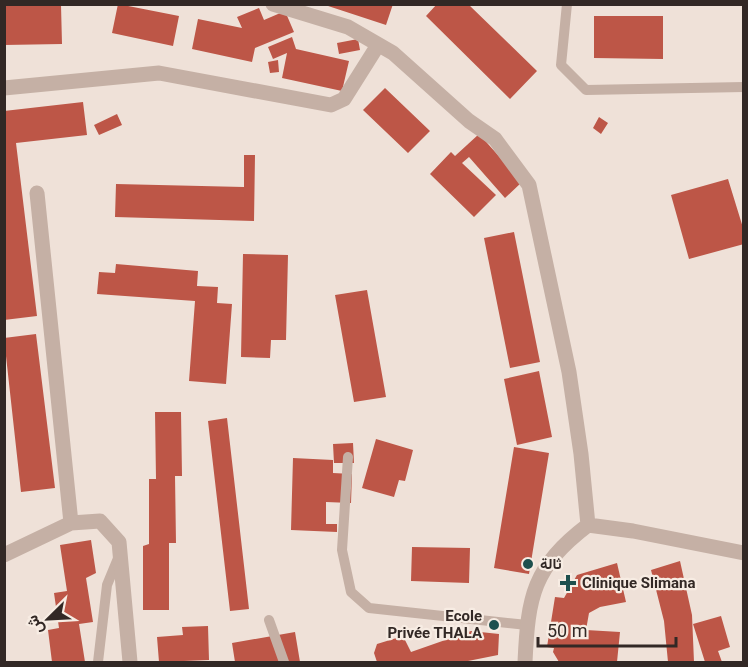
<svg xmlns="http://www.w3.org/2000/svg" width="748" height="667" viewBox="0 0 748 667" font-family="Roboto,Vazirmatn,sans-serif">
	<style>
		.building { fill: #bd5647 }
		.lines { fill: none; stroke-linecap: round; stroke-linejoin: round }
		.lane { stroke: #c5b0a5; stroke-width: 10 }
		.street { stroke: #c5b0a5; stroke-width: 15 }
		.poi-dot { fill: #1e504e; stroke: #f7ece3; stroke-width: 2 }
		.labels { text-anchor: middle; dominant-baseline: central; stroke-width: 4.5; stroke-linejoin: round; paint-order: stroke }
		.poi-label { font-size: 15px; font-weight: bold; fill: #322825; stroke: #f7ece3; text-anchor: start }
	</style>
	<rect width="100%" height="100%" fill="#efe1d8"/>
	<path class="building" d="M118,4L179,16L173,46L112,33Z
		M322,4H393L386,25Z
		M437,4H468L537,71L510,99L426,16Z
		M4,5H61L62,44L4,45Z
		M259,8L264,20L285,11L294,32L255,48L252,62L192,49L198,19L242,28L237,17Z
		M594,16H663V59L594,58Z
		M292,37L296,49L349,61L342,91L282,78L287,53L273,59L268,47Z
		M358,39L360,50L339,54L337,43Z
		M278,60L279,72L270,73L268,62Z
		M385,88L430,131L408,153L363,110Z
		M83,102L87,135L16,143L37,316L4,320V111Z
		M117,114L122,125L99,135L94,125Z
		M599,117L608,123L601,134L593,128Z
		M479,134L522,182L505,198L469,157L462,163L496,195L474,217L430,174L451,152L455,156Z
		M244,155H255L254,221L115,217L116,184L244,187Z
		M728,179L744,231V244L689,259L671,195Z
		M514,232L540,362L510,368L484,238Z
		M243,254L288,255L286,340H271L270,358L241,357Z
		M116,264L198,271L197,286L218,287L217,303L232,304L226,384L189,381L195,301L97,294L99,272L115,273Z
		M367,290L386,397L354,402L335,295Z
		M36,334L55,488L21,492L4,338Z
		M539,371L552,437L517,445L504,379Z
		M155,412H181L182,476H175L176,543H169V610H143V546L149,544V479H156Z
		M227,418L249,609L230,611L208,421Z
		M376,439L413,450L405,481L399,480L394,497L362,488Z
		M353,443L354,463H334L333,444Z
		M514,447L549,453L529,574L494,568Z
		M293,458L333,460V473L352,474L351,503L326,502V524H337V532L291,530Z
		M91,540L96,573L86,578L93,622L79,624L85,662H52L48,630L59,628L54,593L67,591L60,545Z
		M412,547L470,548L469,583L411,581Z
		M680,561L692,615L694,662H668L664,621L651,570Z
		M617,563L626,602L600,607L589,613L586,630L620,632L617,662H559L553,652L554,648L547,647L555,597L564,598L577,575Z
		M721,616L730,647L718,651L722,662H705L693,624Z
		M208,626L209,660L159,662L157,637L183,635L182,627Z
		M471,631L499,634L498,655L463,662H377L374,653L377,644L403,636L411,652Z
		M295,632L300,662H235L232,643Z"/>
	<g class="lines">
		<path class="lane" d="M567,4L561,65L586,90L744,87
			M348,457L342,550L351,592L369,608L527,625
			M269,620L284,662
			M98,662L107,585L119,556"/>
		<path class="street" d="M273,4L348,27L393,53L469,121L495,139L529,185L569,372L581,454L588,525L633,531L744,553
			M4,88L159,73L331,105L344,99L378,45
			M37,193L71,523
			M4,555L71,523L100,521L119,542L130,662
			M525,662C528,596 533,567 588,525"/>
	</g>
	<g class="poi-dot">
		<circle cx="528" cy="564" r="6"/>
		<path d="M565 574h6v6h6v6h-6v6h-6v-6h-6v-6h6z"/>
		<circle cx="494" cy="625" r="6"/>
	</g>
	<g class="labels">
		<g class="poi-label">
			<text x="540" y="564">ثالة</text>
			<text x="582" y="583">Clinique Slimana</text>
			<text x="482" y="616" text-anchor="end">Ecole<tspan x="482" dy="17">Privée THALA</tspan></text>
		</g>
	</g>
	<rect width="748" height="667" fill="none" stroke="#322825" stroke-width="12"/>
	<g transform="translate(48 619) rotate(246)" stroke="#f7ece3" stroke-width="4.5" paint-order="stroke">
	<path d="M0-4.5L10 22L0 15L-10 22Z" fill="#322825"/>
	<text y="-9" font-size="16" font-weight="bold" text-anchor="middle" fill="#322825">ش</text>
	</g>
	<path d="M538 637v9h138v-9" fill="none" stroke="#322825" stroke-width="3"/>
	<text x="547" y="637" font-size="18" fill="#322825" stroke="#f7ece3" stroke-width="4.5" paint-order="stroke">50 m</text>
</svg>
